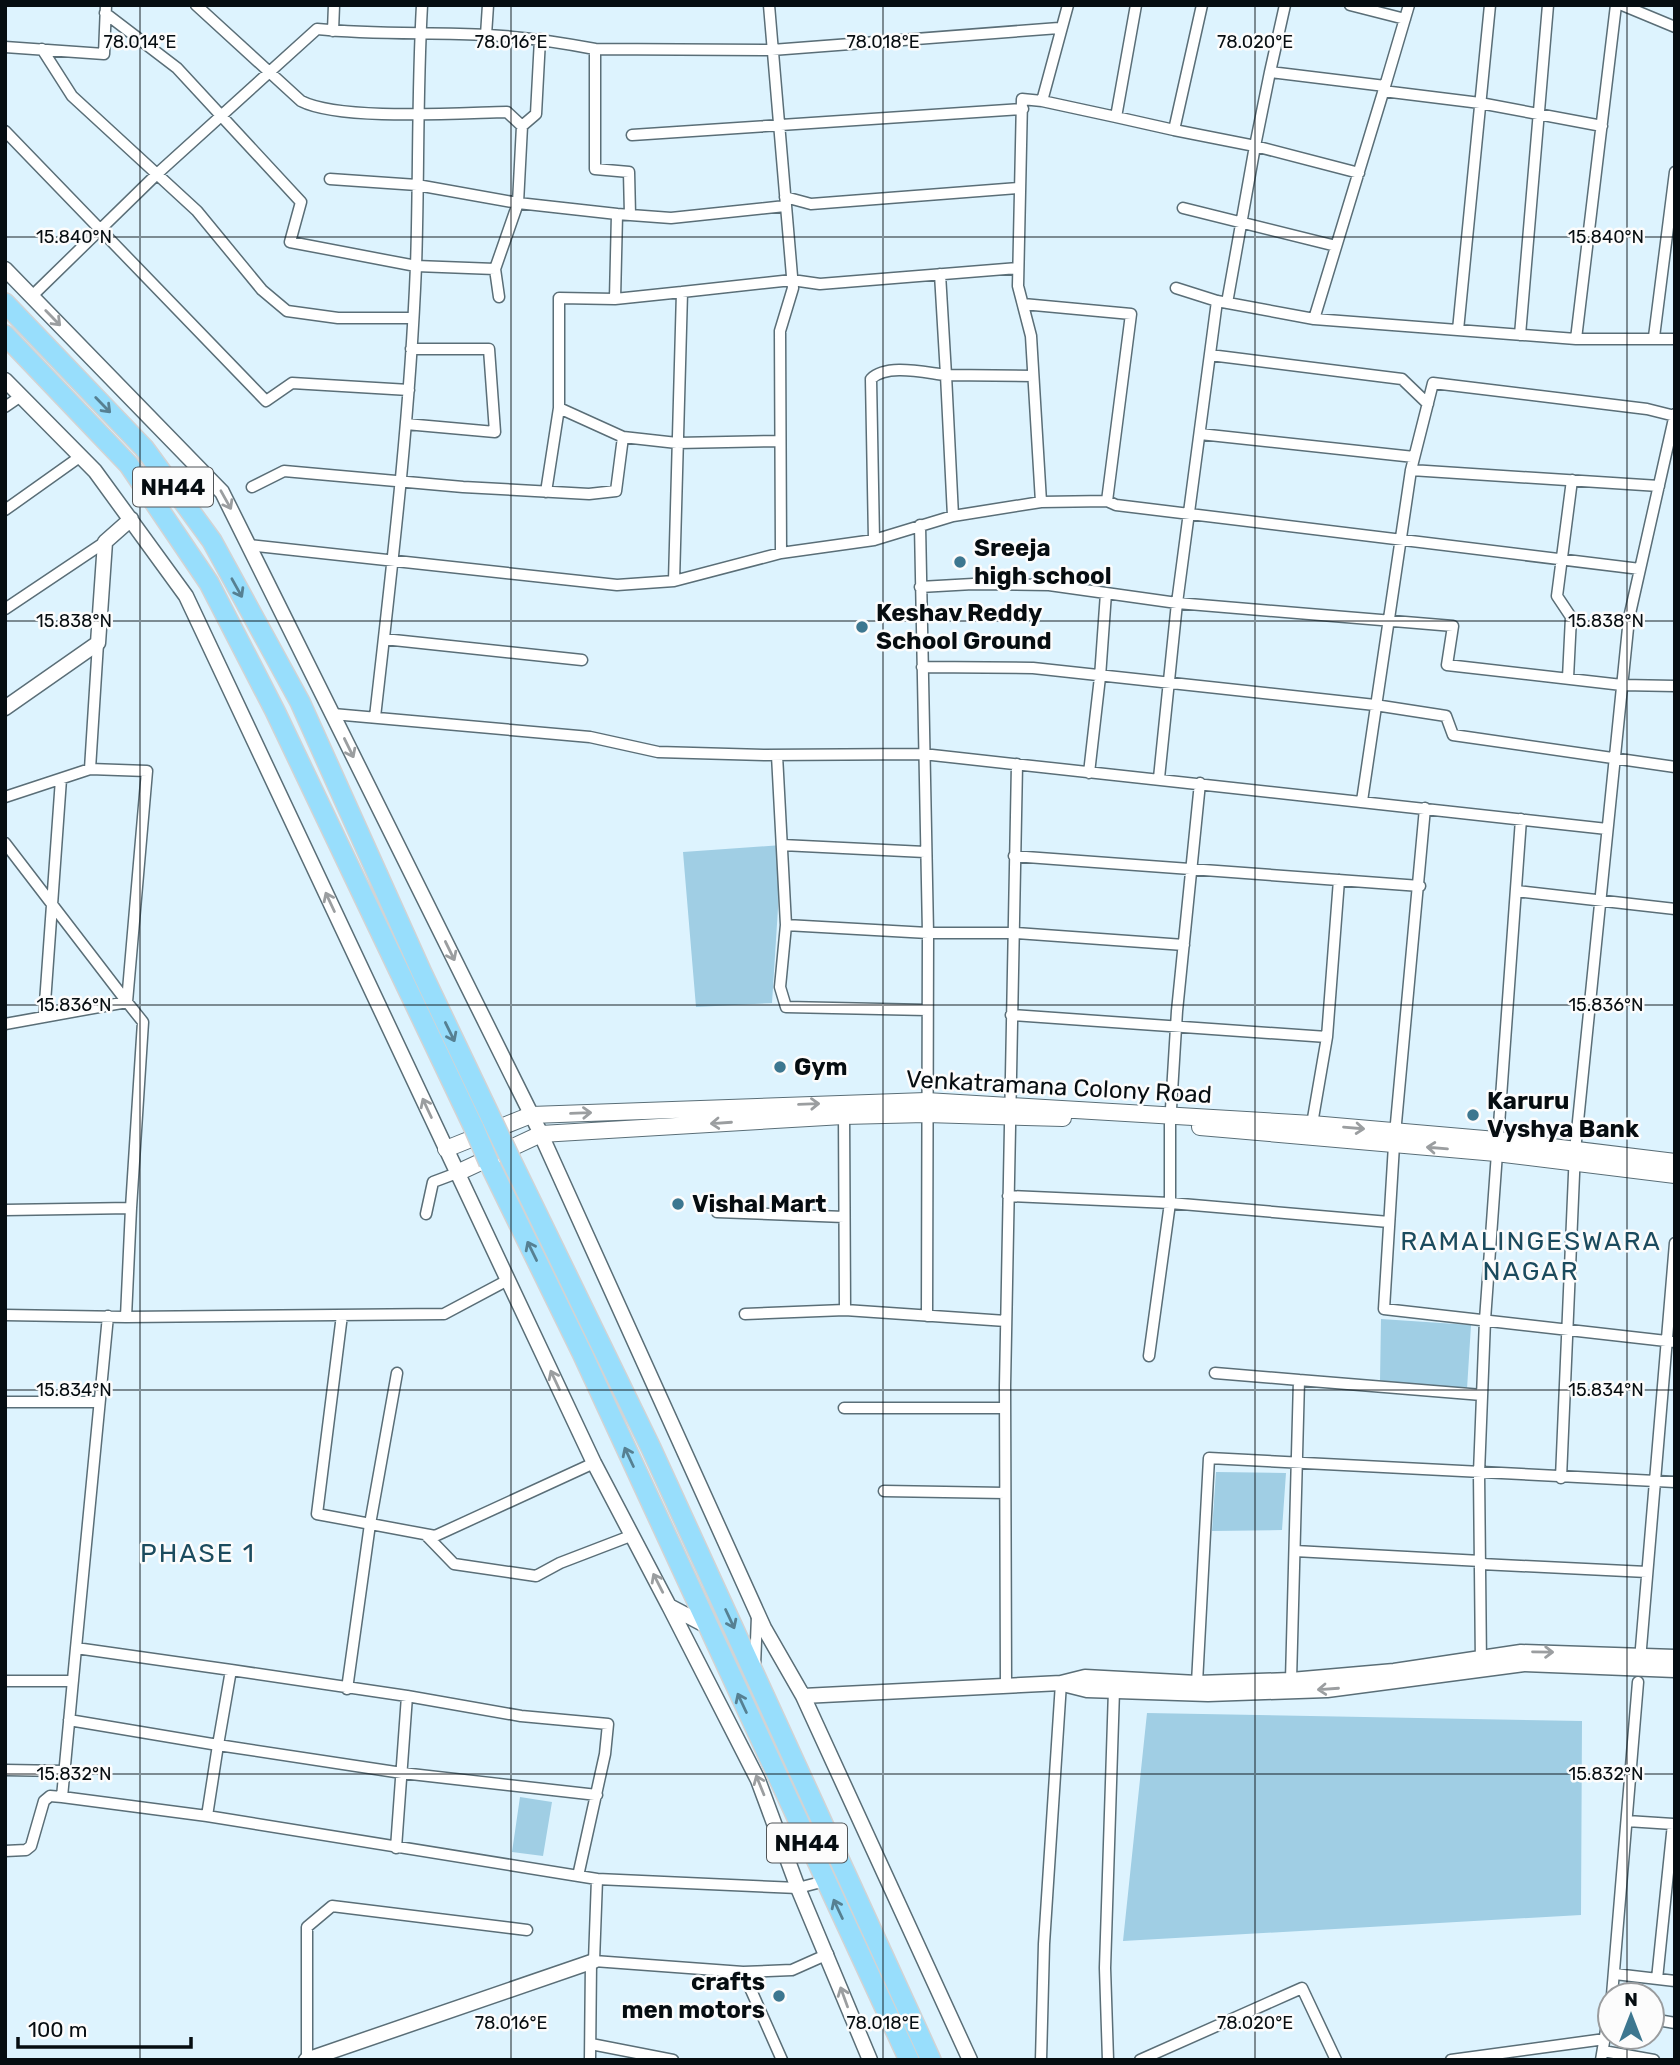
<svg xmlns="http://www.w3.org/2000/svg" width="1680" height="2065" viewBox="0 0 1680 2065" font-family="Rubik,sans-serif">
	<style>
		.green { fill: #a0cee4 }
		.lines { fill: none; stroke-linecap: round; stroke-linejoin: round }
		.minor-casing { stroke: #5a6e77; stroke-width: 13 }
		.tertiary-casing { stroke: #5a6e77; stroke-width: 17 }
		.secondary-casing { stroke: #5a6e77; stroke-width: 18 }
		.trunk-casing { stroke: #d2d3d4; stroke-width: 22 }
		.minor { stroke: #fff; stroke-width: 10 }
		.tertiary { stroke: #fff; stroke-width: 14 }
		.secondary { stroke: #fff; stroke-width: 16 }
		.trunk { stroke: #98defc; stroke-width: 19 }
		.trunk-bridge-casing { stroke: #d2d3d4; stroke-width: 22; stroke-linecap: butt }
		.trunk-bridge { stroke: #98defc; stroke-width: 19 }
		.oneway { stroke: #9b9ea0 }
		.oneway2 { stroke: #568092 }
		.ticks { fill: none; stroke: #060d11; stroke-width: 2; stroke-opacity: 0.45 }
		.poi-dot { fill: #3d7790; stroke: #fcfcfc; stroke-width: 2.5 }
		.labels { text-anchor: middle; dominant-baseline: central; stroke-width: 5; stroke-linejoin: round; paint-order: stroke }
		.shield { fill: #fcfcfc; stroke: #505558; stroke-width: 2 }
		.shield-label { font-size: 23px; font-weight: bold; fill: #060d11 }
		.poi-label { font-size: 24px; font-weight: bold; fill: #060d11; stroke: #fcfcfc; text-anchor: start }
		.street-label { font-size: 24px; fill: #060d11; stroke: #fcfcfc }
		.neighbourhood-label { font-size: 26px; letter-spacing: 2px; fill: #1b4b5e; stroke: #fcfcfc }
		.ticks-label { font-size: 18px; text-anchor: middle; fill: #060d11; stroke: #fcfcfc; stroke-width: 5; stroke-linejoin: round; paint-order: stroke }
	</style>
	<rect width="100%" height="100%" fill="#ddf3fe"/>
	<path class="green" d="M782,845L772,1003L696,1007L683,852Z
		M1381,1319L1471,1325L1467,1389L1380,1381Z
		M1216,1472L1286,1473L1282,1530L1212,1531Z
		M1147,1713L1582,1721L1581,1915L1123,1941Z
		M520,1797L552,1802L543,1856L512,1852Z"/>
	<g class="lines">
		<defs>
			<path id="minor" d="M196,5L301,101C340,121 459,113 507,112L522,126
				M1068,5L1042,101L1116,117L1136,5
				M1202,5L1174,130L1255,146L1227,303
				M1285,5L1270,72L1385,86L1314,319
				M1350,5L1405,19
				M1622,5L1675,27
				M105,13L177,68L301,202L290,242L416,266L495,269L499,297
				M333,31L334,5
				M486,35L488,5
				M5,47L104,54L106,5
				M42,49L72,96L197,211L262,290L287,311L338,318H413
				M1270,72L1255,146L1359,173
				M1385,86L1409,5
				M1383,91L1480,103L1602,126
				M1116,117L1174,130
				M5,131L266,401L292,383L409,390
				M632,135L1023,109
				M330,179L417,185L518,203L522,126L536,114L540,39
				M785,197L811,204L1019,188
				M1183,208L1336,246
				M630,215L629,172L595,169V49L772,50L1059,28
				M495,269L518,203L617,214
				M1176,288L1217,301L1314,319L1576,339H1675
				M32,296L158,173L317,29C374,35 431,32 488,35C525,37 559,42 595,49
				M615,299L682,292
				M1023,304L1131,314L1107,501
				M1458,330L1490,5
				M1520,335L1548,5
				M1654,337L1675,172
				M1576,339L1616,5
				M1210,355L1402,379L1428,404
				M5,407L21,396
				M406,424L495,432L489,349H411
				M1200,434L1414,457
				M780,441L677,443L623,437L559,408V298L615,299L617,214L671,218L785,206
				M1659,486L1411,470L1433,383L1647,409L1675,416
				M252,487L284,471L463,487L589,494L616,491L623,437
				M546,492L559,408
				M1041,502L1031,336L1018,286L1022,99L1042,101
				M5,510L81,456
				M953,516L946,375L1033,376
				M920,525L928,933L927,1316
				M874,540L871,379C887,363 926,373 946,375L940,274
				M248,545L617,585L674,581L781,553L780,331L793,288L769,5
				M781,553L874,540L953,516L1041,502L1107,501L1116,505L1640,569
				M674,581L682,292L792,280L820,284L1018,268
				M920,587L973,584L1049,585L1177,603L1453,626L1447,665L1622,685L1675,686
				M5,609L105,542
				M384,639L582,660
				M922,667L1033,668L1375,705L1446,716L1453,735L1675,767
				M1568,678L1571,617L1557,596L1572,480
				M333,714L590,737L658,752L765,755L923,754L1607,829
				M375,717C392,567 410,417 416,266C419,179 417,92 422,5
				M777,755L786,925L780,987L786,1007L927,1010
				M90,769L98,643
				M1089,773L1100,677L1106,593
				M1159,778L1177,603L1217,301
				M5,797L90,769L147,771L127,1002L143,1022L131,1208
				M1362,801L1411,470
				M1425,808L1394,1145L1384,1309L1675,1342
				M5,843L127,1002L5,1024
				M782,845L925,852
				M1014,856L1420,886
				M1516,891L1675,909
				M786,925L928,933H1016L1184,945
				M1011,1015L1327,1037
				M44,1017L61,779
				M844,1112L845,1310
				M1312,1124L1327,1037L1339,880
				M1008,1196L1170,1203L1389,1222
				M5,1210L131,1208L126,1317L444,1314L508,1280
				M717,1212L844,1217
				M426,1214L433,1182L457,1173
				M745,1314L845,1310L1006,1321
				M5,1315L126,1317
				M342,1315L317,1514L435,1536L594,1463
				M1149,1356L1170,1203V1125L1177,1011L1200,783
				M1215,1373L1299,1380
				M5,1402H99
				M844,1408H1005
				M1561,1478L1575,1151L1629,618L1675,414
				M884,1491L1005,1493
				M425,1534L454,1564L536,1576L560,1563L633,1535
				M1295,1551L1481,1561
				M1481,1564L1647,1572
				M76,1648L231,1670
				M1640,1660L1675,1243
				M1481,1665L1479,1473L1485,1320L1521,819
				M755,1666L757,1616
				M1291,1680L1299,1380L1482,1395
				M5,1681H73
				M1197,1683L1209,1458L1675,1482
				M1006,1685L1005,1386L1017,764
				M347,1689L370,1524L397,1373
				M407,1696L521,1716L608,1724L605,1754L578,1876
				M69,1720L218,1745L207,1816L62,1797L76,1648L108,1316
				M5,1770L64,1771
				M207,1816L597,1879
				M1627,1821L1673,1824L1657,1979
				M396,1848L407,1696L231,1670L218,1745L402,1773L597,1795
				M5,1851L26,1850L31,1846L44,1801L50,1796L62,1797
				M743,1972L792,1970L828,1954
				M1615,1974L1675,1981
				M1612,1995L1638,1682
				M1652,2019L1675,2023
				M591,2044L673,2060
				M1603,2051L1654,2060
				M307,2059V1927L332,1906L527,1930
				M590,2060L591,1962
				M782,2060L743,1972L594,1961L597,1879L798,1888L825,1881
				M1041,2060L1044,1944L1061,1683
				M1108,2060L1105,1968L1114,1690
				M1140,2060L1302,1988L1336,2060
				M1451,2060L1605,2039
				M1601,2060L1610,2006"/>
			<path id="tertiary" d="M5,269L222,492L538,1128L764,1628L803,1696L970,2060
				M5,380L95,471L186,596L594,1463L669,1606L707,1626
				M5,708L98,643L105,542L131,519
				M669,1606L758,1780L798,1888L870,2060
				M1063,1684L1087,1690L1208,1694L1327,1690L1524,1664L1675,1670
				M803,1696L1061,1683L1085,1677L1197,1683L1291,1680L1394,1671L1521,1652L1675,1657
				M306,2060L594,1961"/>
			<path id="secondary" d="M1200,1127L1496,1153L1675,1175
				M446,1149L531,1115L926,1101L1312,1124L1496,1140L1675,1162
				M457,1173L541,1134L843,1116L926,1114L1063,1118"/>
			<path id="trunk" d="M5,303L144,448L212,541L300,702L422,973L493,1122
				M5,335L129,465L209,583L275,711L474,1128
				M511,1160L651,1448L931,2060
				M489,1163L582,1353L909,2060"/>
		</defs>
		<use href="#minor" class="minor-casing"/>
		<use href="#tertiary" class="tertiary-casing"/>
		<use href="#secondary" class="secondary-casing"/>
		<use href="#trunk" class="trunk-casing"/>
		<use href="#minor" class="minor"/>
		<use href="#tertiary" class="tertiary"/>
		<use href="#secondary" class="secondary"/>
		<use href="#trunk" class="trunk"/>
		<defs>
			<path id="trunk-bridge" d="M493,1122L511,1160
				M474,1128L489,1163"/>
		</defs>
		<use href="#trunk-bridge" class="trunk-bridge-casing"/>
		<use href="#trunk-bridge" class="trunk-bridge"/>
	</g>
	<defs><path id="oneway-shaft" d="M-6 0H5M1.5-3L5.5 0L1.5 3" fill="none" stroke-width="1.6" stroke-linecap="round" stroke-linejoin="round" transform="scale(1.75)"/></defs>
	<g class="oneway">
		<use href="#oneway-shaft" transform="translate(53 318) rotate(46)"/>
		<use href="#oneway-shaft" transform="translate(226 500) rotate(61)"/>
		<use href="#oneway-shaft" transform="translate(349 748) rotate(64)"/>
		<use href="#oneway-shaft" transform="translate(330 902) rotate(-115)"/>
		<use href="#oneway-shaft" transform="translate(450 951) rotate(64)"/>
		<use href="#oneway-shaft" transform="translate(809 1104) rotate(-2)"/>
		<use href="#oneway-shaft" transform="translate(427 1108) rotate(-115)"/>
		<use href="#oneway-shaft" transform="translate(581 1113) rotate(-2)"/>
		<use href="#oneway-shaft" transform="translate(721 1123) rotate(176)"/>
		<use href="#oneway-shaft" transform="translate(1354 1128) rotate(5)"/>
		<use href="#oneway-shaft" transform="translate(1437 1148) rotate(-175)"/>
		<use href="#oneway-shaft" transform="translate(555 1380) rotate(-115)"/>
		<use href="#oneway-shaft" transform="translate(658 1583) rotate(-117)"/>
		<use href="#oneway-shaft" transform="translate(1543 1652) rotate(1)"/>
		<use href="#oneway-shaft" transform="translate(1328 1689) rotate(176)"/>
		<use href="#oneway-shaft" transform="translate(760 1785) rotate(-112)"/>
		<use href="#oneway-shaft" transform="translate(844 1997) rotate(-110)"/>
	</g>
	<g class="oneway2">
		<use href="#oneway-shaft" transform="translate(103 405) rotate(46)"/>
		<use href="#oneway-shaft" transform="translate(237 588) rotate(61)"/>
		<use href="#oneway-shaft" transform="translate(450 1032) rotate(64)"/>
		<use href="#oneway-shaft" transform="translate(532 1251) rotate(-116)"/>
		<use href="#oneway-shaft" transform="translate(629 1457) rotate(-115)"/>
		<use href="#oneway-shaft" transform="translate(730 1619) rotate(65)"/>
		<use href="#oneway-shaft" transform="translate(742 1703) rotate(-115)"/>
		<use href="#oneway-shaft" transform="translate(838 1909) rotate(-115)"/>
	</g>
	<path class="ticks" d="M140,5V2060M511,5V2060M883,5V2060M1255,5V2060M1627,5V1995M5,237H1675M5,621H1675M5,1005H1675M5,1390H1675M5,1774H1675M1627,2037V2060"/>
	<g class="poi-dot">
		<circle cx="960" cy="562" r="7"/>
		<circle cx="862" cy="627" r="7"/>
		<circle cx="780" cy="1067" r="7"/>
		<circle cx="1473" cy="1115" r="7"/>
		<circle cx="678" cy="1204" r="7"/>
		<circle cx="779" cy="1996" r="7"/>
	</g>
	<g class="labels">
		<g class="shield">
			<rect x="133" y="467.5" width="80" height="39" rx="5"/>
			<rect x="767" y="1823.5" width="80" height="39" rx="5"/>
		</g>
		<g class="shield-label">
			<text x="173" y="487">NH44</text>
			<text x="807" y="1843">NH44</text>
		</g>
		<g class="poi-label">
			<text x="974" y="548">Sreeja<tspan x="974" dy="28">high school</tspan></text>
			<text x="876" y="613">Keshav Reddy<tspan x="876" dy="28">School Ground</tspan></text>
			<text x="794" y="1067">Gym</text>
			<text x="1487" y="1101">Karuru<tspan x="1487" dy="28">Vyshya Bank</tspan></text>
			<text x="692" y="1204">Vishal Mart</text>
			<text x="765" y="1982" text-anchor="end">crafts<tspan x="765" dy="28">men motors</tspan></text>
		</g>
		<g class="street-label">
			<text transform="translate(1059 1087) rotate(3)">Venkatramana Colony Road</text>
		</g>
		<g class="neighbourhood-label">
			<text x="1531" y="1241">RAMALINGESWARA<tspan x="1531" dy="30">NAGAR</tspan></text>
			<text x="198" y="1553">PHASE 1</text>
		</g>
	</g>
	<g class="ticks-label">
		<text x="140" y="48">78.014°E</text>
		<text x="511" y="48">78.016°E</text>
		<text x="883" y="48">78.018°E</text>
		<text x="1255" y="48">78.020°E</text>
		<text x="74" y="243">15.840°N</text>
		<text x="1606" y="243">15.840°N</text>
		<text x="74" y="627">15.838°N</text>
		<text x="1606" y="627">15.838°N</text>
		<text x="74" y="1011">15.836°N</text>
		<text x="1606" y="1011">15.836°N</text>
		<text x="74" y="1396">15.834°N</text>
		<text x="1606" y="1396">15.834°N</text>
		<text x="74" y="1780">15.832°N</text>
		<text x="1606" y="1780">15.832°N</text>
		<text x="511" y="2029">78.016°E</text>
		<text x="883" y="2029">78.018°E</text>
		<text x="1255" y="2029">78.020°E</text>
	</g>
	<rect width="1680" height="2065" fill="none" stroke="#060d11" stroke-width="14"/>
	<g transform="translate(1631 2016)"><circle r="33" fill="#fcfcfc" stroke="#9a9c9e" stroke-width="2"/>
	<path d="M0-5L12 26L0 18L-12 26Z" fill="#3d7790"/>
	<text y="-10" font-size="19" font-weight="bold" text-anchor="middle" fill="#060d11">N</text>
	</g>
	<path d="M18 2037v10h173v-10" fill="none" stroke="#060d11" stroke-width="3.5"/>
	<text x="28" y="2037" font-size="21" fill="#060d11" stroke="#fcfcfc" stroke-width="5" paint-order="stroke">100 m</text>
</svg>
